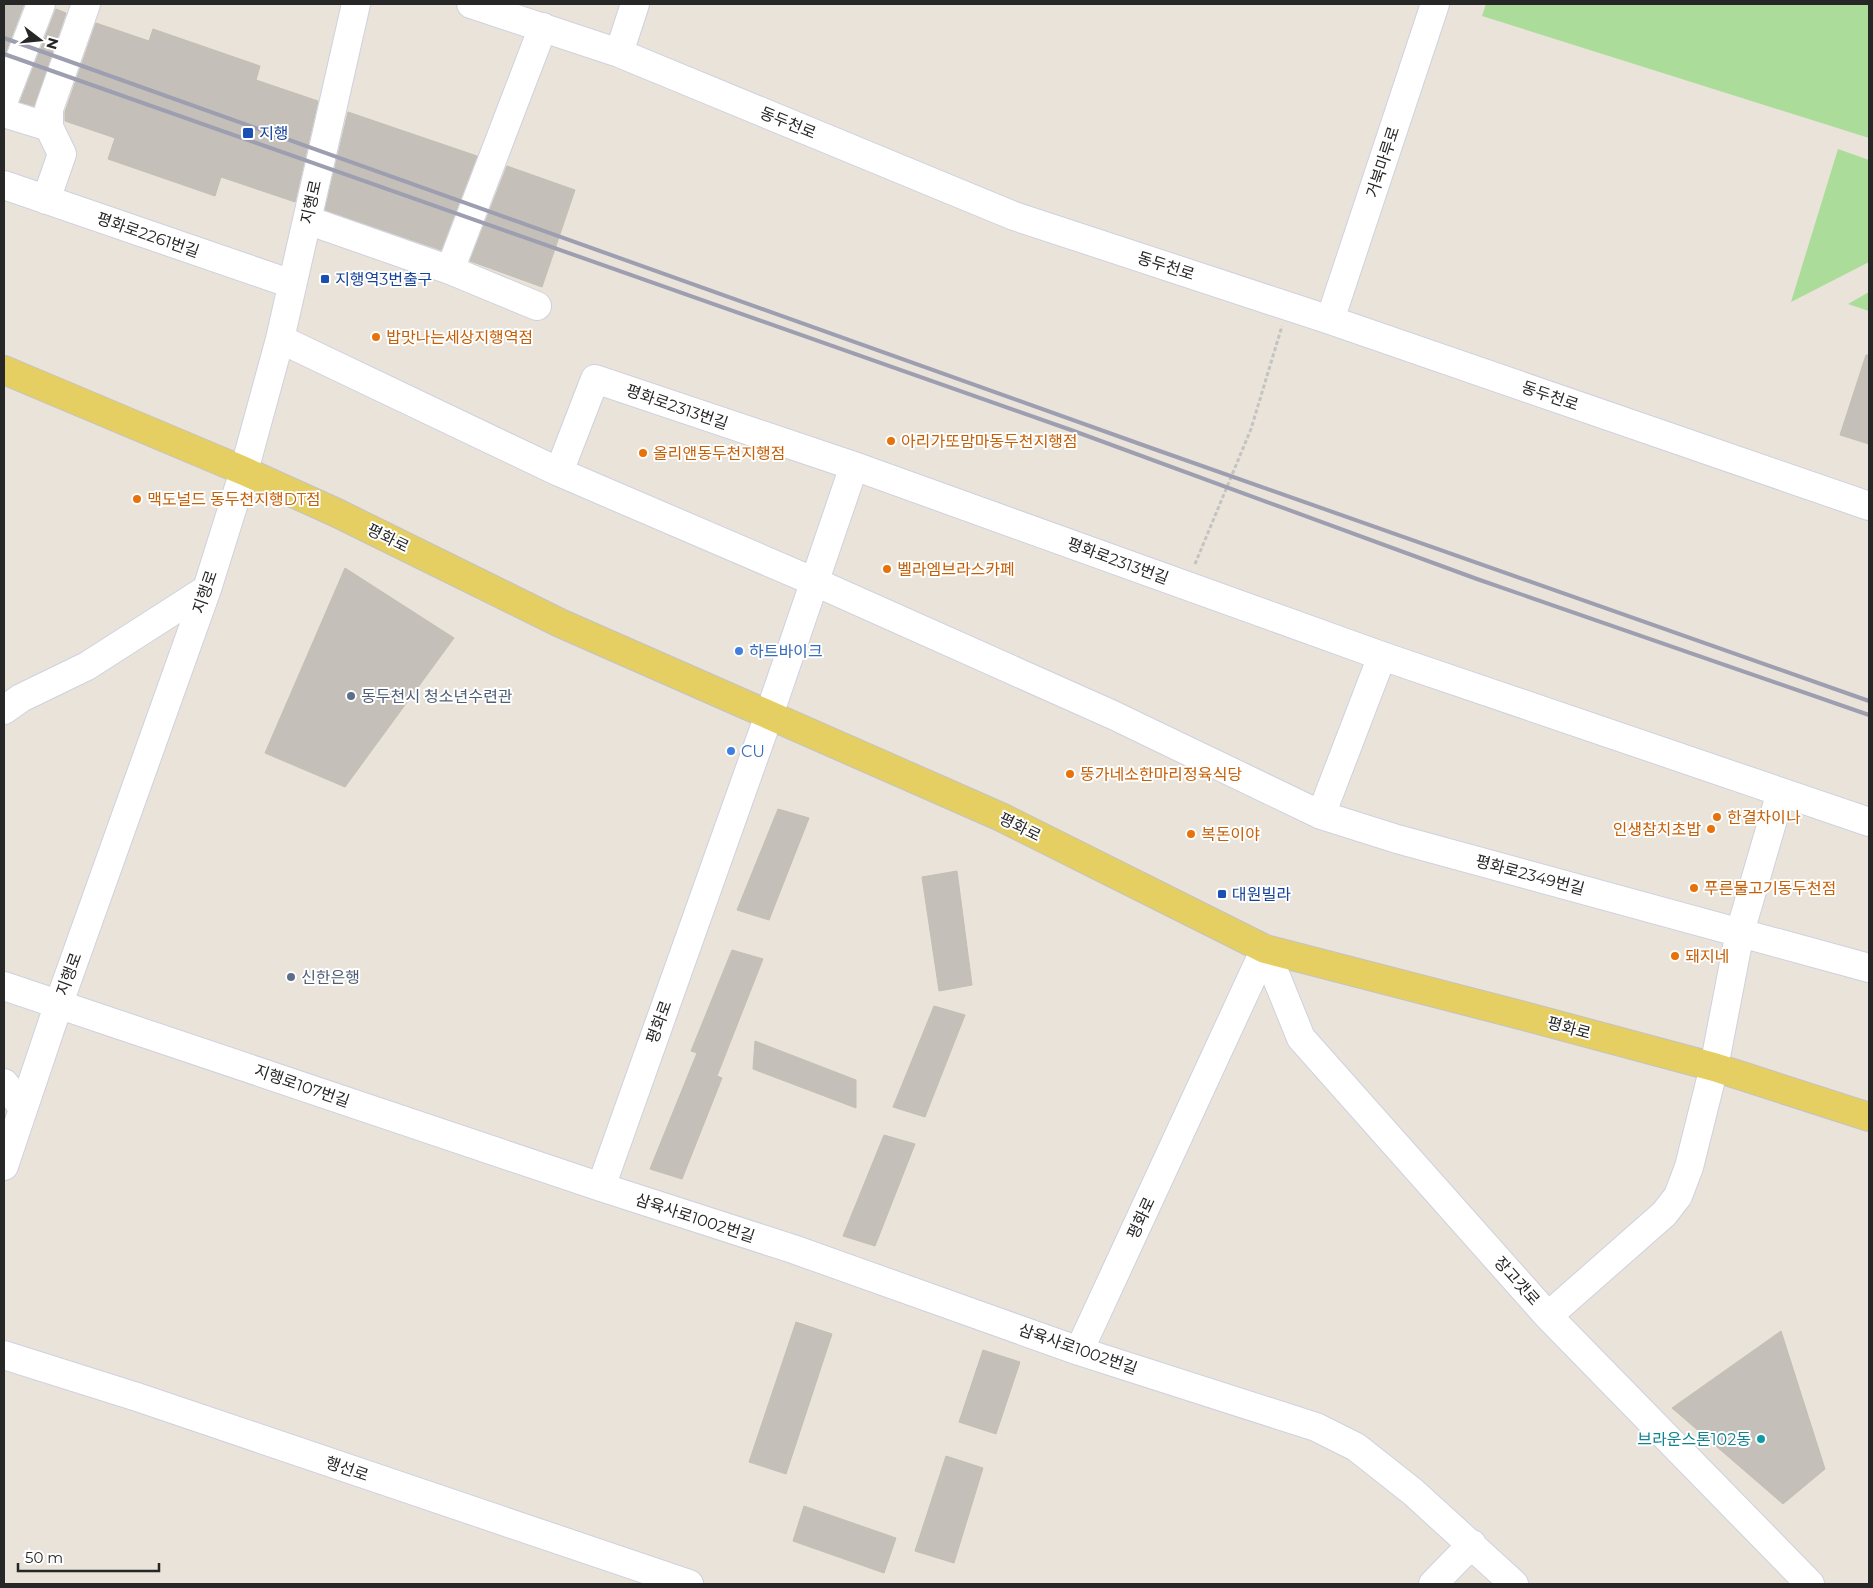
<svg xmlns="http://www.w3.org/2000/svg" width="1873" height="1588" viewBox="0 0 1873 1588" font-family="Montserrat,'Noto Sans KR',sans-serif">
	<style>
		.green { fill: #abdc99 }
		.building { fill: #c4c0b9; stroke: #c3bfb3 }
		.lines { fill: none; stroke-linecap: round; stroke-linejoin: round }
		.minor-casing { stroke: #cfd1df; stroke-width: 30 }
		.major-casing { stroke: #c3c3c3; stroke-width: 30 }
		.path { stroke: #c3c3c3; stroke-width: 3; stroke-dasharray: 4 2.5; stroke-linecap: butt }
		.minor { stroke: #fff; stroke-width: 28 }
		.major { stroke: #e5cf62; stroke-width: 28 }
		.rail { stroke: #9d9eb0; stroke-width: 4 }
		.transit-dot { fill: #1a4fb4; stroke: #fff; stroke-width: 2 }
		.food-dot { fill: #e8710a; stroke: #fff; stroke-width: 2 }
		.shop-dot { fill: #3f7fe0; stroke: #fff; stroke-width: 2 }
		.service-dot { fill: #5c6f8a; stroke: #fff; stroke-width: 2 }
		.culture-dot { fill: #0f9aa8; stroke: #fff; stroke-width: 2 }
		.labels { text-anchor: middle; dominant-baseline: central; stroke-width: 4; stroke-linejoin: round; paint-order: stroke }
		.street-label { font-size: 16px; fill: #272727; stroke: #fff }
		.transit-label { font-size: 16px; fill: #164399; stroke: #fff; text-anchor: start }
		.food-label { font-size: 16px; fill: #c56008; stroke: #fff; text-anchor: start }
		.shop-label { font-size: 16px; fill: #366cbe; stroke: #fff; text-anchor: start }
		.service-label { font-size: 16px; fill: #4e5e75; stroke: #fff; text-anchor: start }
		.culture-label { font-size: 16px; fill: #0d838f; stroke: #fff; text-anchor: end }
	</style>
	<rect width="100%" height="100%" fill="#e9e3d9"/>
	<path class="green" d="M1486,4H1869V138L1482,16Z
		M1838,149L1869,160V262L1791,302Z
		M1869,292V311L1848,304Z"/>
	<path class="building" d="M4,4H24L4,57Z
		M56,9L66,13L34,106L20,102Z
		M96,23L149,41L153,29L260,66L256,80L318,101L295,202L221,177L215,196L108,159L115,138L65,121V112Z
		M348,112L477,156L441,250L325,210Z
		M507,166L575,190L542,287L470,261Z
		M1866,355H1869V444L1840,435Z
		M345,568L454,638L345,787L265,753Z
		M778,809L809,818L769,920L737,910Z
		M957,871L972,985L939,991L922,877Z
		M732,950L763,959L717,1076L722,1078L682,1179L650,1169L697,1053L691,1051Z
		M934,1006L965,1015L925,1117L893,1107Z
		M755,1041L856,1080V1108L753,1069Z
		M884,1135L915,1144L875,1246L843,1236Z
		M796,1322L832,1334L786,1474L749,1462Z
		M1781,1331L1825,1469L1783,1504L1672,1408Z
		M983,1350L1020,1362L996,1434L959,1422Z
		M946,1456L983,1468L954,1563L915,1551Z
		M804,1506L896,1538L884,1573L793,1541Z"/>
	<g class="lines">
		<defs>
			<path id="minor" d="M471,4L619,53L1014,216L1330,320L1869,506
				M619,53L635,4
				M4,100L41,4
				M4,113L49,127
				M4,185L292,284
				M46,200L62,154L49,127V109L86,4
				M307,220L450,270L537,306
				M450,270L543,27
				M1330,320L1435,4
				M280,339L559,472L815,582L1113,715L1321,815L1397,839L1869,968
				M559,472L595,379L854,466L1382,656L1869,822
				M4,710L21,698L87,666L207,589
				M1321,815L1382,656
				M1265,949L1301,1038L1548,1316L1810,1584
				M4,986L601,1187L793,1249L1079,1351L1316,1427L1356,1447L1413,1492L1514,1584
				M4,1083L23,1108
				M4,1166L59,1003L207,589L244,471L280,339L356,4
				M601,1187L769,715L854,466
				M1548,1316L1664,1214L1678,1196L1689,1167L1714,1067L1740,932L1781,792
				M1079,1351L1265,949
				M4,1355L137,1397L689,1584
				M1433,1584L1472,1544"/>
			<path id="major" d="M4,370L244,471L337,513L560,623L1001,817L1265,949L1524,1016L1714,1067L1869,1117"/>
		</defs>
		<use href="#minor" class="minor-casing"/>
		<use href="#major" class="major-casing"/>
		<path class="path" d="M1195,564L1251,429L1282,326"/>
		<use href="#minor" class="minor"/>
		<use href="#major" class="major"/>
		<path class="rail" d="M4,38L1154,449L1869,701
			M4,54L1071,430L1477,579L1869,715"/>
	</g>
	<g class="transit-dot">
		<rect x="242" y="127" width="12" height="12" rx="2.5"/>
		<rect x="320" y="274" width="10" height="10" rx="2.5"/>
		<rect x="1217" y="889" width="10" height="10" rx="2.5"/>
	</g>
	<g class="food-dot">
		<circle cx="376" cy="337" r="5"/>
		<circle cx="891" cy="441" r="5"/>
		<circle cx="643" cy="453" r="5"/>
		<circle cx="137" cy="499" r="5"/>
		<circle cx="887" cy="569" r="5"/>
		<circle cx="1070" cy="774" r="5"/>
		<circle cx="1717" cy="817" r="5"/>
		<circle cx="1711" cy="829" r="5"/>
		<circle cx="1191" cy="834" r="5"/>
		<circle cx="1694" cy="888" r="5"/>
		<circle cx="1675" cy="956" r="5"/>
	</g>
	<g class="shop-dot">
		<circle cx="739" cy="651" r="5"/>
		<circle cx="731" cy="751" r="5"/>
	</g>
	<g class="service-dot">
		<circle cx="351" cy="696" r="5"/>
		<circle cx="291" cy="977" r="5"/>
	</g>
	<circle class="culture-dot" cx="1761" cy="1439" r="5"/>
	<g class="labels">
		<g class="street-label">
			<text transform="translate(788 123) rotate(22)">동두천로</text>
			<text transform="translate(1383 162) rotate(-72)">거북마루로</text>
			<text transform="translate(311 202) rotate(-77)">지행로</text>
			<text transform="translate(148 235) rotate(19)">평화로2261번길</text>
			<text transform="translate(1166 266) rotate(18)">동두천로</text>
			<text transform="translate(1550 396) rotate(19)">동두천로</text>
			<text transform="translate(677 407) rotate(19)">평화로2313번길</text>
			<text transform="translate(388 538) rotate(26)">평화로</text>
			<text transform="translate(1118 561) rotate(20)">평화로2313번길</text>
			<text transform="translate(205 592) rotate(-71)">지행로</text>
			<text transform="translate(1020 827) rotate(26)">평화로</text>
			<text transform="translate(1530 875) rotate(15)">평화로2349번길</text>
			<text transform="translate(69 974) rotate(-70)">지행로</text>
			<text transform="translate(659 1022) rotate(-70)">평화로</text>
			<text transform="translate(1569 1028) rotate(15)">평화로</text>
			<text transform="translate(302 1086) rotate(19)">지행로107번길</text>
			<text transform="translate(695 1218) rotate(18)">삼육사로1002번길</text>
			<text transform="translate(1141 1218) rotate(-65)">평화로</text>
			<text transform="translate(1517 1281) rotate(48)">장고갯로</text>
			<text transform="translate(1078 1349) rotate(19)">삼육사로1002번길</text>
			<text transform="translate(347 1469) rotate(19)">행선로</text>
		</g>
		<g class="transit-label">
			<text x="259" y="133">지행</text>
			<text x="335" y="279">지행역3번출구</text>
			<text x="1232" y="894">대원빌라</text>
		</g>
		<g class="food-label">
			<text x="386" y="337">밥맛나는세상지행역점</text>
			<text x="901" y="441">아리가또맘마동두천지행점</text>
			<text x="653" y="453">올리앤동두천지행점</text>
			<text x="147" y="499">맥도널드 동두천지행DT점</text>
			<text x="897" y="569">벨라엠브라스카페</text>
			<text x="1080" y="774">뚱가네소한마리정육식당</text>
			<text x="1727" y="817">한결차이나</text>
			<text x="1701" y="829" text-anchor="end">인생참치초밥</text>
			<text x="1201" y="834">복돈이야</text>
			<text x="1704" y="888">푸른물고기동두천점</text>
			<text x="1685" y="956">돼지네</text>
		</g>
		<g class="shop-label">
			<text x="749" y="651">하트바이크</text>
			<text x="741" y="751">CU</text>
		</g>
		<g class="service-label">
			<text x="361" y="696">동두천시 청소년수련관</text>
			<text x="301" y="977">신한은행</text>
		</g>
		<g class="culture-label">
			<text x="1751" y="1439">브라운스톤102동</text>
		</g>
	</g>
	<rect width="1873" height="1588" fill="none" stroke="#272727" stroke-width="10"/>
	<g transform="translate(40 40) rotate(106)" stroke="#ffffff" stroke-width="4" paint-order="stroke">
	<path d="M0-4L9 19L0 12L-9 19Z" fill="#272727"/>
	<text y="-8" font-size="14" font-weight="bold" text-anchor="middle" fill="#272727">N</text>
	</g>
	<path d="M18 1563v8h141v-8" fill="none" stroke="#272727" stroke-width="2.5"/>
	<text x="25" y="1563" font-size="15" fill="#272727" stroke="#ffffff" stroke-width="4" paint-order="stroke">50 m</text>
</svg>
